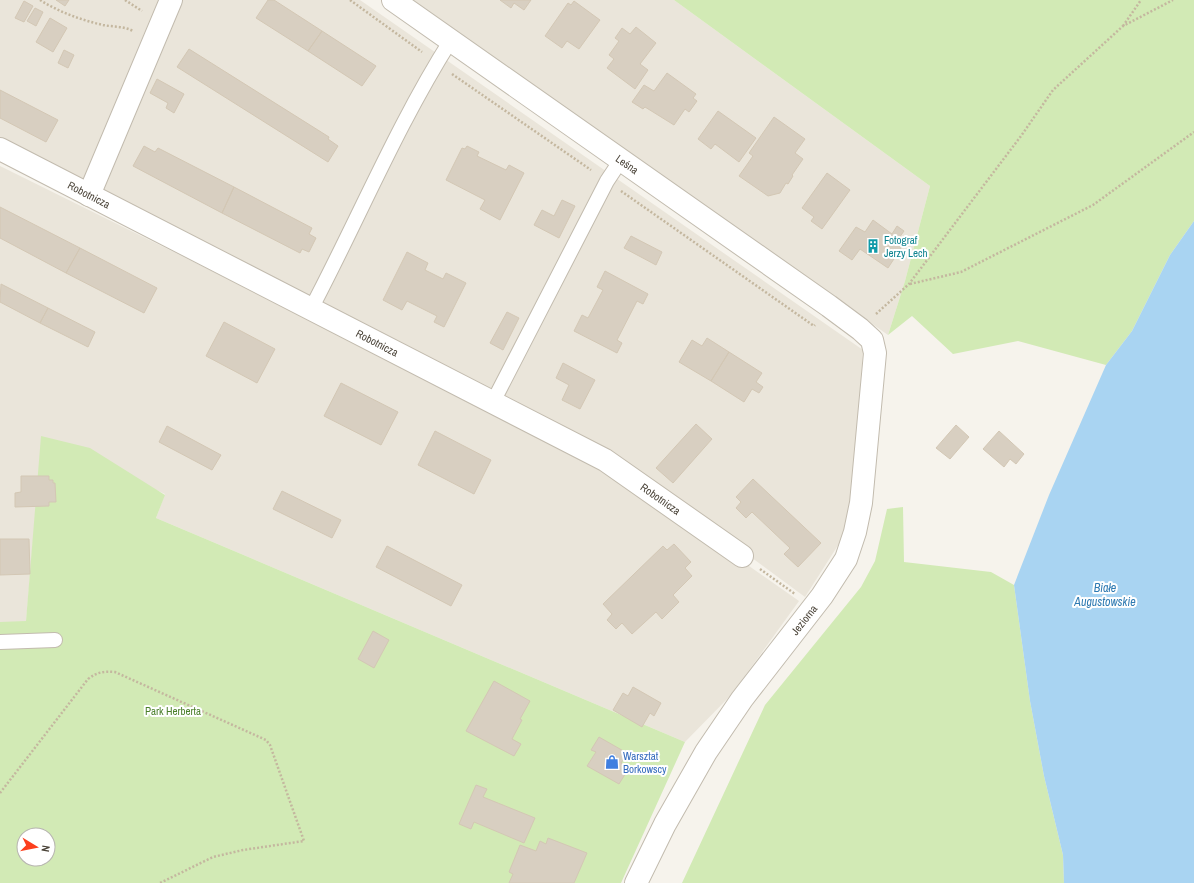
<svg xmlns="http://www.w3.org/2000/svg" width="1194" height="883" viewBox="0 0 1194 883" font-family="'Archivo Narrow',sans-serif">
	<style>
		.residential { fill: #eae5da }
		.green { fill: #d2eab5; fill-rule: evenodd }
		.water { fill: #a9d4f2 }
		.building { fill: #d8cfc1; stroke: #d3c7b4 }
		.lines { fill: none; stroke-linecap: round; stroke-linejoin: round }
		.lane-casing { stroke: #c2bbae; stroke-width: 16 }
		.street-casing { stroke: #c2bbae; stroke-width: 24 }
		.path { stroke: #c4b79f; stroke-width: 2.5; stroke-dasharray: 2 2; stroke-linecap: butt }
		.lane { stroke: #fff; stroke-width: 14 }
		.street { stroke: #fff; stroke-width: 22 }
		.labels { text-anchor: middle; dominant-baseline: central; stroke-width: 4; stroke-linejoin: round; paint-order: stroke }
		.street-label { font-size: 11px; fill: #4b4439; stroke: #fff }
		.culture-label { font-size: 11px; fill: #0d838f; stroke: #fff; text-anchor: start }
		.park-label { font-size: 11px; fill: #4a7f2a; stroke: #fff }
		.shop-label { font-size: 11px; fill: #366cbe; stroke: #fff; text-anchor: start }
		.water-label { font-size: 12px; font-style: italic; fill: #2e7ab2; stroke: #fff }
	</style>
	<rect width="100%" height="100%" fill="#f6f3ec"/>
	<path class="residential" d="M0,0H360L863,350L851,525L805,597L616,457L0,148Z
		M413,0H674L930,186L905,281L888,335Z
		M0,166L608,467L799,601L731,695L685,742L156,518L165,494L42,437L26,622H0Z"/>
	<path class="green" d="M674,0H1194V221L1170,255L1132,331L1106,365L1018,341L953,354L912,316L888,335L905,281L930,186Z
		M41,436L90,448L165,495L156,518L685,742L621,883H0V622L26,621ZM24,835H48V859H24Z
		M903,507L904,562L991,572L1014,585L1030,701L1044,776L1063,855L1064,883H682L765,705L861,587L875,561L887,509Z"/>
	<path class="water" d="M1194,221V883H1064L1063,855L1044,776L1030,701L1014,585L1049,495L1106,365L1132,331L1170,255Z"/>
	<path class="building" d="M56,0H69L65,6Z
		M268,0H274L322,31L308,51L256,18Z
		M500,0H531L524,10L514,3L511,8Z
		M24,1L33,6L24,22L15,18Z
		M574,1L600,20L579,49L567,41L562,48L545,36L568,3L571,5Z
		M35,8L43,12L36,26L27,21Z
		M50,18L67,28L53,52L36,42Z
		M636,27L656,43L640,64L648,70L635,89L607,68L614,59L609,55L619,41L615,38L622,28L630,34Z
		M322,31L376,66L362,86L308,51Z
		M189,49L329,137L328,139L338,146L328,162L177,67Z
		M64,50L74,55L68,68L58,63Z
		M667,73L696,94L693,98L697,101L689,112L685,109L674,125L645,107L643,109L632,102L644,85L654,91Z
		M157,79L184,94L174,113L166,108L168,103L150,93Z
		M0,90L58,120L46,142L0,118Z
		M718,111L756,138L739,162L715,144L711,149L698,139Z
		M774,117L805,139L795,153L803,159L792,175L793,176L788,184L786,183L780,193L768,196L739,176L753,156L749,153Z
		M144,146L155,152L158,148L234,187L222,213L133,166Z
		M467,146L479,152L477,156L506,170L509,165L524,173L500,220L480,209L485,200L446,180L462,148L465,149Z
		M827,173L850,190L822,229L811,221L814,217L802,208Z
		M234,187L312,228L309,234L316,238L309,252L302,249L300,253L222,213Z
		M562,200L575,206L559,238L534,225L542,210L554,216Z
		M0,207L80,248L66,273L0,238Z
		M873,220L892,234L897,226L904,231L899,238L905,242L888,268L860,249L852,260L839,251L856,227L865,232Z
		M631,236L662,252L656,265L624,248Z
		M80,248L157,288L144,313L66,273Z
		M407,252L428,263L425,270L443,279L446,273L466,283L444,327L434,322L437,316L407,301L402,310L383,300Z
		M605,271L648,294L643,304L637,301L617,340L622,343L617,353L574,331L582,315L588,318L603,290L597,287Z
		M1,284L48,308L40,323L0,302Z
		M48,308L95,332L88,347L40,323Z
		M507,312L519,318L503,350L490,343Z
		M224,322L275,349L257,383L206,356Z
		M707,338L729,352L711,381L679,362L692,340L702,346Z
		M729,352L762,373L756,382L763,387L759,393L752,389L744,402L711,381Z
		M563,363L595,380L580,409L562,400L569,385L556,378Z
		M341,383L398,412L381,445L324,416Z
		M696,424L712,439L673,483L656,468Z
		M956,425L969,437L950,459L936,448Z
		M167,426L221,455L212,470L159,442Z
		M435,431L491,460L474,494L418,465Z
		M999,431L1024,454L1016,464L1010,459L1004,467L983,449Z
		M21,476H49V480H53V483H55L56,502H49V506L15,507V493L21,492Z
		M753,479L821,543L798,567L784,554L790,548L752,512L746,518L736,508L741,502L736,497Z
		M282,491L341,520L332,538L273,509Z
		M0,539H29L30,574L0,575Z
		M674,544L691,562L685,568L692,576L673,595L679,602L662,619L656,612L632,634L622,623L616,629L607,620L612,614L603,604L663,546L667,550Z
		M387,546L462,585L451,606L376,567Z
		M373,631L389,640L374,668L358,659Z
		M494,681L530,701L520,719L522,720L512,739L521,744L514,756L466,731Z
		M633,687L661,703L654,716L650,713L642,727L613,710L623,693L628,696Z
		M599,737L627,753L621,763L629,768L619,784L587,766L596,752L591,750Z
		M476,785L487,789L483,797L535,818L524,843L474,822L471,829L459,824Z
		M548,838L587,853L574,883H509L513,874L509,872L520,845L536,851L540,841L546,844Z"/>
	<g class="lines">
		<defs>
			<path id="lane" d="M311,309C358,220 397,125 451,40
				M493,402L607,181L621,160
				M0,642L55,640"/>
			<g id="street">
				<path id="s1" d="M393,0L829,306L860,329L872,340L875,353L861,503L855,532L846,559L822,596L742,699L706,752L665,824L636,883"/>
				<path id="s2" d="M0,149L605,460L742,556"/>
				<path d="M89,195L171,0"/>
			</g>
		</defs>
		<use href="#lane" class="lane-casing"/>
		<use href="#street" class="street-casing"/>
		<path class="path" d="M40,0C59,12 81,20 103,25C113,27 124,26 133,31
			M125,0L142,11
			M350,0L422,52
			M1123,26L1141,0
			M452,74L591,170
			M621,191L814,326L815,325
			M910,284L961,272L1093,205L1194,132
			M876,314L909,284L1021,136L1053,90L1123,26L1173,0
			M760,569L795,594
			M0,793L88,679C97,672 104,671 115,672L266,740L270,745L304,841L243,850L213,857L160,883"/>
		<use href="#lane" class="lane"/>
		<use href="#street" class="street"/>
	</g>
	<defs>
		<symbol id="building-bare" viewBox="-9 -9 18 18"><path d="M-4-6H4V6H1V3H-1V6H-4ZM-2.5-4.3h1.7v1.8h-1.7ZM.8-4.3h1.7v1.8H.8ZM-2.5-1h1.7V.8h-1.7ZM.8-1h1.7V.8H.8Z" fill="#0f9aa8" stroke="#fff" stroke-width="2.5" paint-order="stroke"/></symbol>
		<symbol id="shop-bare" viewBox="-9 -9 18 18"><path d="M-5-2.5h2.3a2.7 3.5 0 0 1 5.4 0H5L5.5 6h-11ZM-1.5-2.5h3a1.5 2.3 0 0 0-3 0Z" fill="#3f7fe0" stroke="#fff" stroke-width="2.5" paint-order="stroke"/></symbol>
	</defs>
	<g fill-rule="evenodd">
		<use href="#building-bare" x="863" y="236" width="20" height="20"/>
		<use href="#shop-bare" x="602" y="752" width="20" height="20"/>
	</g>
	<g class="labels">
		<g class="street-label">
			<text stroke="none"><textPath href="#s1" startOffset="286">Leśna</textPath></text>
			<text stroke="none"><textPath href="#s2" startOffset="100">Robotnicza</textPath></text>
			<text stroke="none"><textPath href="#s2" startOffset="424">Robotnicza</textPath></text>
			<text stroke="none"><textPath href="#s2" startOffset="748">Robotnicza</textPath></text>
			<text transform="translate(804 620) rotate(-52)">Jeziorna</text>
		</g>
		<g class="culture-label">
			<text x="884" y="240">Fotograf<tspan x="884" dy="13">Jerzy Lech</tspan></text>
		</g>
		<g class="park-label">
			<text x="173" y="711">Park Herberta</text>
		</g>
		<g class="shop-label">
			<text x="623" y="756">Warsztat<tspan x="623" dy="13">Borkowscy</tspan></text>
		</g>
		<g class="water-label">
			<text x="1105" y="588">Białe<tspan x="1105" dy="14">Augustowskie</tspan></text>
		</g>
	</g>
	<g transform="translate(36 847) rotate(100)"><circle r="19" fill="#ffffff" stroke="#b7b4b0"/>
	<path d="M0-3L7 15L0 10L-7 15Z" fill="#fc3f1d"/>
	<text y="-6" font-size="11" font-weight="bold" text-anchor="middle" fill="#4b4439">N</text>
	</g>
</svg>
